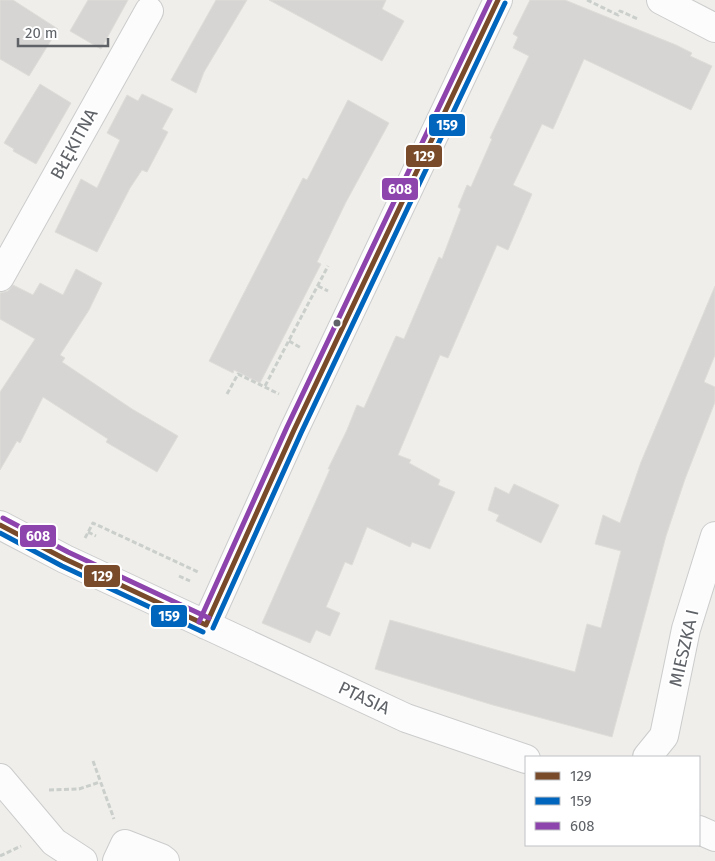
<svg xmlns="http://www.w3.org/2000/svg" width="715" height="861" viewBox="0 0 715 861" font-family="'Fira Sans',sans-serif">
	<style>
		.building { fill: #d6d5d3; stroke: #deddd9 }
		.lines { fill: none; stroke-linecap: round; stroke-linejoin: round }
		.minor-casing { stroke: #cbcccc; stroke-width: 30 }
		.path { stroke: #cacfcc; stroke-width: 3; stroke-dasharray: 5 2.5; stroke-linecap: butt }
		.minor { stroke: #fdfcfc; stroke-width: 28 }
		.bus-1-casing { stroke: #fff; stroke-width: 9 }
		.bus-2-casing { stroke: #fff; stroke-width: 9 }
		.bus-3-casing { stroke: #fff; stroke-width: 9 }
		.bus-1 { stroke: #7a4b2a; stroke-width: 5 }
		.bus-2 { stroke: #0065bd; stroke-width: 5 }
		.bus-3 { stroke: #8e44ad; stroke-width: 5 }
		.bus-dot { fill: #5f6368; stroke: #fff; stroke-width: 2 }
		.labels { text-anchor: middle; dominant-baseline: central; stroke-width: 4; stroke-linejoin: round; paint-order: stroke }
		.street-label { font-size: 18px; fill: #5f6368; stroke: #fff }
		.line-badge { stroke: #fff; stroke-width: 2 }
		.badge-label { font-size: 14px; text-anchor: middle; font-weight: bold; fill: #fff }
	</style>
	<rect width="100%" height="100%" fill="#efeeea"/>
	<path class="building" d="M0,0H13L58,29L29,76L0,59Z
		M88,0H128L101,49L70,31Z
		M216,0H247L204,72L196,93L171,80Z
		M269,0H386L382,9L404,21L382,61Z
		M530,0H565L676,45L692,53L690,56L712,66L691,110L584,59L553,129L542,124L513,185L532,194L508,250L497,245L448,358L440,355L398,455L411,460L409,463L440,480L438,485L455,492L430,549L412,542L410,547L367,527L352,565L345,562L326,607L340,613L330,636L316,630L310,643L262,623L330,469H328L347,430L357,405L364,408L396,336L404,339L439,257L442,259L461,209L458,207L467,185L471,187L492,139L490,138L529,56L513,48L518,37L513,34Z
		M40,84L71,103L36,164L13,151L14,149L4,143Z
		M142,94L173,109L162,129L168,132L147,172L142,170L130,188L97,252L55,232L81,179L97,188L120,140L107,133L127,95L138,101Z
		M348,100L389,123L346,202L317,262L321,264L260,383L234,370L233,373L209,361L303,178L307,180Z
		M76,269L102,283L89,310L60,355L65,358L62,362L132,409L178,436L157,472L106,442L108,439L43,397L20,443L17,441L0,470V392L35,339L0,319V293L8,291L13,285L33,295L40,283L63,295Z
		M715,286V355L704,382L715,387V402L685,479L666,536L612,737L493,705L375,669L390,620L575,672L587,624L601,628L621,551L595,544L603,515L620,523L641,462Z
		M514,484L559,505L541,543L496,521L499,515L488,510L495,487L509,494Z"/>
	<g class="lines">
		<defs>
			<path id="minor" d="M661,0L715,28
				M0,277L149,11
				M0,525L65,559L406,718L526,759
				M206,625L294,430L498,0
				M647,757L664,736L686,629L715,536
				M0,778L54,842L83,861
				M699,830L715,837
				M117,861L125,844L161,858L165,861"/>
		</defs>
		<use href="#minor" class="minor-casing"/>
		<path class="path" d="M587,0L618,15L620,11L638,19
			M318,286L328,291
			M289,341L301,348
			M265,386L328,266
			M227,394L238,374L279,394
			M88,532L96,536
			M85,538L93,523L198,572
			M179,576L190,581
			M93,761L114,819
			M49,790L79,789L100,782
			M0,856L21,846"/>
		<use href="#minor" class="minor"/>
		<defs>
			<path id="bus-1" d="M0,525L65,559L206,625
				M206,625L294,430L498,0"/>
			<path id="bus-2" d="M0,533L62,566L203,632
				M213,628L301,433L505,3"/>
			<path id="bus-3" d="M3,518L68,552L209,618
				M199,622L287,427L490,0"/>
		</defs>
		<use href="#bus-1" class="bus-1-casing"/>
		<use href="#bus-2" class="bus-2-casing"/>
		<use href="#bus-3" class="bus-3-casing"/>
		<use href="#bus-1" class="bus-1"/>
		<use href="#bus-2" class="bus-2"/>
		<use href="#bus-3" class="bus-3"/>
	</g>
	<circle class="bus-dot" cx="337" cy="323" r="4.5"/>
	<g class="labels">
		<g class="street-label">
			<text transform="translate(74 144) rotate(-61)">BŁĘKITNA</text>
			<text transform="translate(684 648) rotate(-77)">MIESZKA I</text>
			<text transform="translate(364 698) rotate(25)">PTASIA</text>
		</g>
	</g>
	<g class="line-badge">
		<rect x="428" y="113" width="38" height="24" rx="5" fill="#0065bd"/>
		<rect x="405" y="144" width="38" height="24" rx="5" fill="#7a4b2a"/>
		<rect x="381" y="177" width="38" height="24" rx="5" fill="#8e44ad"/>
		<rect x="19" y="524" width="38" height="24" rx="5" fill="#8e44ad"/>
		<rect x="83" y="564" width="38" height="24" rx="5" fill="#7a4b2a"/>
		<rect x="150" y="604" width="38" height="24" rx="5" fill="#0065bd"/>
	</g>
	<g class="badge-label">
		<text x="447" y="130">159</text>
		<text x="424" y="161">129</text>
		<text x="400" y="194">608</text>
		<text x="38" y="541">608</text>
		<text x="102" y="581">129</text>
		<text x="169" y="621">159</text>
	</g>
	<rect x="525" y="756" width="175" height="90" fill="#ffffff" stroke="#bfc1c3"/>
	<rect x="535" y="772" width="25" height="8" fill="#7a4b2a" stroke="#bfc1c3"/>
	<text x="570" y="781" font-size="15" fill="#5f6368">129</text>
	<rect x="535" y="797" width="25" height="8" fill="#0065bd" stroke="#bfc1c3"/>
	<text x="570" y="806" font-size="15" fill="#5f6368">159</text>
	<rect x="535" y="822" width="25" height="8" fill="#8e44ad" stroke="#bfc1c3"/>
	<text x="570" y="831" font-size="15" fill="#5f6368">608</text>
	<path d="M18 38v8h90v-8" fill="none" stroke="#5f6368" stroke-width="2.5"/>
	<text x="25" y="38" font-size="15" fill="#5f6368" stroke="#ffffff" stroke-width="4" paint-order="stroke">20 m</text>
</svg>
